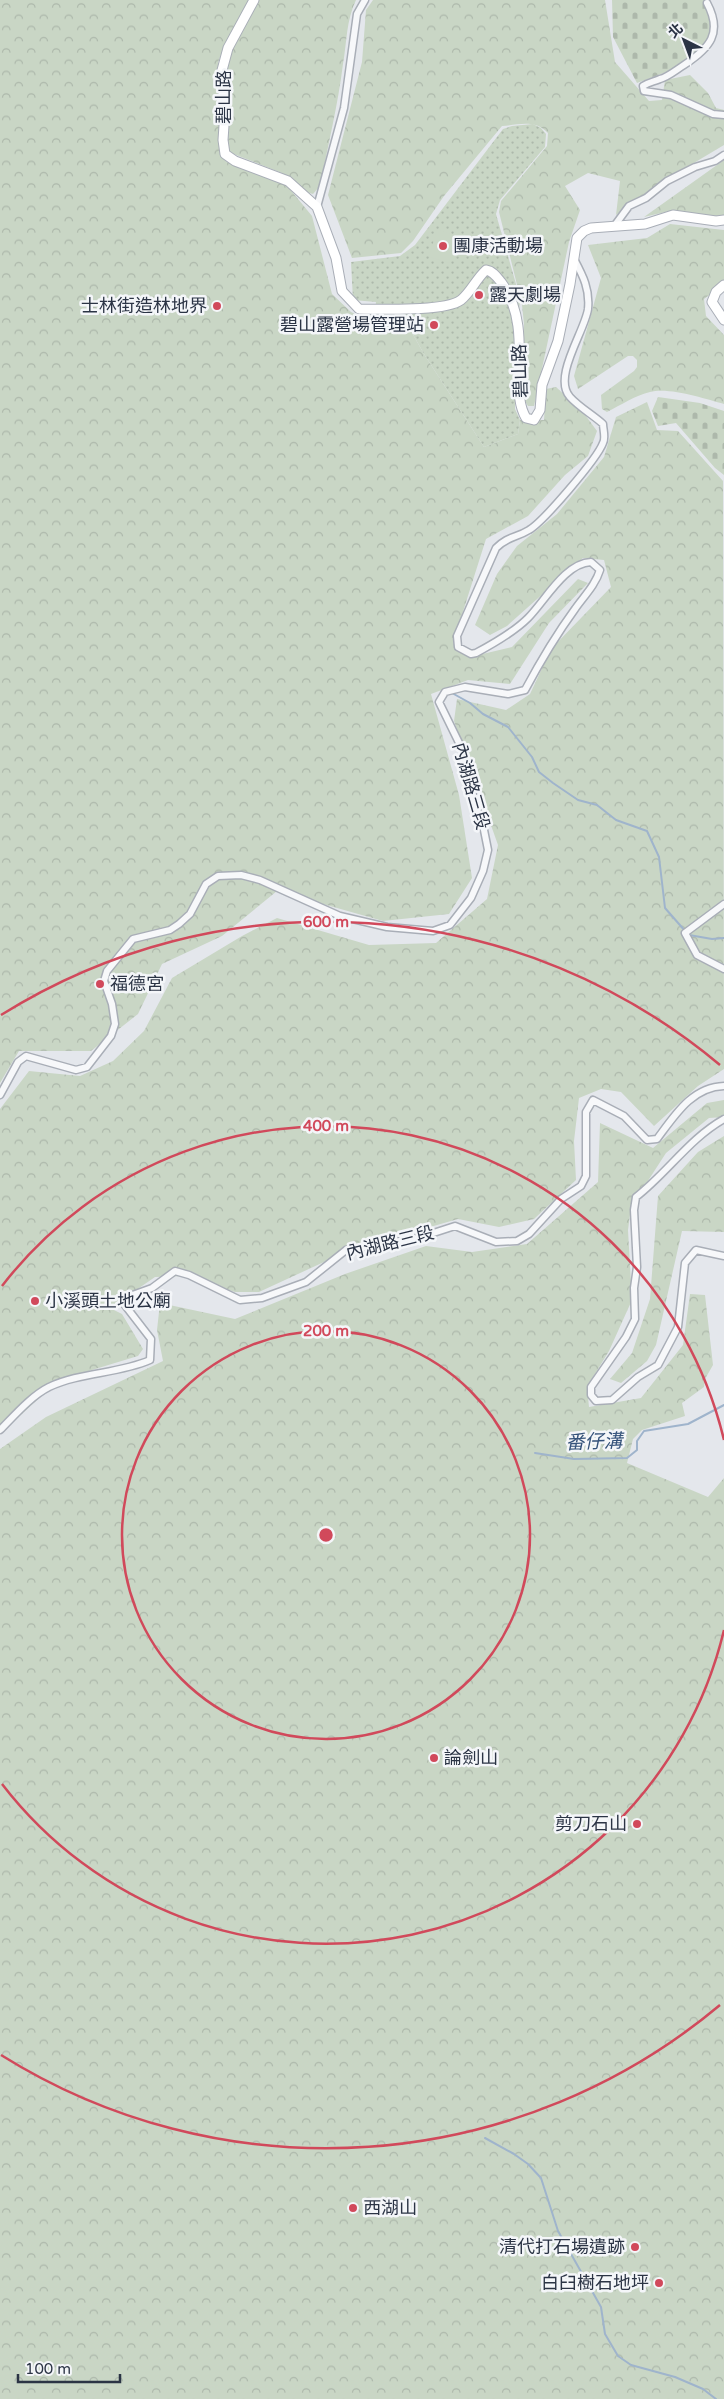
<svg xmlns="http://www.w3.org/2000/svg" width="724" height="2399" viewBox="0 0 724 2399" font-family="'Varela Round','Noto Sans TC',sans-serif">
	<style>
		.forest { fill: url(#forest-crowns) }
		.cemetery { fill: url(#cemetery-stones) }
		.park { fill: url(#park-dots) }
		.garden { fill: #c9d6c5 }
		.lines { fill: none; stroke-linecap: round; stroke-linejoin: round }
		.stream { stroke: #9fb4cc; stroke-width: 2 }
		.street-casing { stroke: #a9aeb7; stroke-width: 9 }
		.secondary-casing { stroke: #a9aeb7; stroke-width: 11 }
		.street { stroke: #f7f8fa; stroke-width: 6 }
		.secondary { stroke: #fff; stroke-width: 9 }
		.ring { fill: none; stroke: #d1495b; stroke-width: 2.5 }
		.poi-dot { fill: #d1495b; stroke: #f4f6f9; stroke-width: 2 }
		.labels { text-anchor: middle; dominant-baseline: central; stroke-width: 5; stroke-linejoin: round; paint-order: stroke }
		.street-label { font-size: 18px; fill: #2b3445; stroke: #f4f6f9 }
		.poi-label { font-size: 18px; fill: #2b3445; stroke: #f4f6f9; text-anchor: start }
		.water-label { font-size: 19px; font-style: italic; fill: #34527a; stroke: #f4f6f9 }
		.centre { fill: #d1495b; stroke: #f4f6f9; stroke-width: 2.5 }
		.ring-label { font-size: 15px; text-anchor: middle; font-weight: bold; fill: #d1495b; stroke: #f4f6f9; stroke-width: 5; stroke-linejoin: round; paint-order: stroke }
	</style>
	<defs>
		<pattern id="forest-crowns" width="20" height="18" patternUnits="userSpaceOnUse" patternTransform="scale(1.25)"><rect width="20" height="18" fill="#c9d6c5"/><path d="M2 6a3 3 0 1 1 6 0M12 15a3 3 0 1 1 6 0" fill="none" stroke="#adb8ab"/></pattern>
		<pattern id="cemetery-stones" width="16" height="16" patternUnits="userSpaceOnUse" patternTransform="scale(1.25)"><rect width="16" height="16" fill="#c9d6c5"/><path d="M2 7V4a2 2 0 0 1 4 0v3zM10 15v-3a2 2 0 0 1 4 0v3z" fill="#adb8ab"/></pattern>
		<pattern id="park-dots" width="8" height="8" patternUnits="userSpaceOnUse" patternTransform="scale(1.25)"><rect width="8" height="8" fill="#c9d6c5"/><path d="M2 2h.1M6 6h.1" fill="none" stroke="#adb8ab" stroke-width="1.8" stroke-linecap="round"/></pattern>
	</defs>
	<rect width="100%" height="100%" fill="#e4e7ec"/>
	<path class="forest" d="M0,0H249L223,48L218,63V80L222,103L220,152L227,162L277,180L289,188L312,216L332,294L351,312L359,316L374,315L372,332L411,331L424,354L484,447L518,434L520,420H544L546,389L556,387L583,412L597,431L588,456L565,475L528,516L486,539L453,643L470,657L512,647L578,579L588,583L549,623L510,684L468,680L431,694L459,795L472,878L449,914L383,921L277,891L222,936L162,964L138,1014L91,1051H19L0,1083Z
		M257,0H356C346,21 347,41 343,64C338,105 328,145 320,186L313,194L306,192L282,173L231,153L227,149L224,77L228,56Z
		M373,0H605L615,62L649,101L662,100L665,80L690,75L708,93L716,108L724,110V145L662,182L616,215L620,181L588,173L565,186L580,210L569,242L534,406H528L523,398L524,324L522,305L499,212L501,201L547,146L548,133C534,119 520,125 502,126L444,196L413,241L401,253L352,258L328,195L362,62L366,10Z
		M724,160V216L712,219L674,210L644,217Z
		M670,224L724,230V284L704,299L706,316L724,335V404C705,399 670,387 650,392C636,395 621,405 607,412L602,409L601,395L634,371L637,367V360L633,356H628L578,389L574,376L601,278L588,245L647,238Z
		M647,402L657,430L678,431L723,481L724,1069L698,1086L654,1126L621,1092L601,1089L579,1098L574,1141L576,1180L534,1219L499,1227L458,1219L350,1250L259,1292H235L187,1276L155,1277L110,1308L122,1314L143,1349L138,1356L59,1380L0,1434V1109L29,1071L80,1076L113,1061L144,1031L172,978L242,936L277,918L369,945L436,943L487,899L498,845L454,721L457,699L506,710L530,694L551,649L611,587L604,560L583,558L507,626L490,635L475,625L497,574L517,546L557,514L604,457L616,417Z
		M724,1100V1117L709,1118L666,1153L631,1207L628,1230L632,1300L609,1351L587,1387L589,1407L641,1398L683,1345L690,1294L705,1295L713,1365L705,1379L704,1387L682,1403L685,1416L642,1430L633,1439L627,1463L708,1497L724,1478V2399H0V1449L46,1417L163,1361L157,1330L160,1303L235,1319L345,1274L426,1246L472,1252L527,1244L598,1182L600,1123L653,1148L707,1103Z
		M724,1136V1232L682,1231L656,1345L647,1361L621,1383L610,1379L632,1353L650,1299L658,1196L698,1152Z"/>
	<path class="cemetery" d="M612,0H706L716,16L713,33L705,47L685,65L637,83L613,37Z
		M658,397L700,403L724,411V475L715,468L676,423L658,426L652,411Z"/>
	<path class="park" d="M533,124L541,128L546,134L545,147L500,200L496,214L520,298L515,384V409L520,420L518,434L484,447L424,354L411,331L372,332L376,302L353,300L351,262L400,256L415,245L503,129L512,126Z"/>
	<path class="garden" d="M437,229L458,236L450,263L429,257Z"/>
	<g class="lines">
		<path class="stream" d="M452,693L470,703L483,714L508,727L532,757L539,772L553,783L578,800L597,805L616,820L647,831L659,857L665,908L686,932
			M689,935L712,939L724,938
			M535,1453L574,1459L627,1458L637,1450V1441L644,1431L688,1424L724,1405
			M485,2138L514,2154L528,2164L541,2178L558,2231L601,2307L605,2334L618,2356L631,2365L675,2377L703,2389L716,2399"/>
		<defs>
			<path id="street" d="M707,3C723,33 710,48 684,65C676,70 668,77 660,79C653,82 649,82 643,86L644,91L671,95L713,114L724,115
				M317,207L344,108L357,14L365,0
				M615,225L629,206L646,198L667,181L695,167L715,161L724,155
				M724,904L685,933L697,955L724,969
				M0,1095L18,1062L26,1056L76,1070L87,1067L111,1036L115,1024L112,1004L104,981L107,971L133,939L170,930L179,924L190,914L206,884L218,876L241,875L260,880L340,916L387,927L433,931L450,925L471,898L483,871L488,850L484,830L474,800L464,753L439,702L445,692L465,687L508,694L525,690C540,662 556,635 575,609C584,596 595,586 600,570L591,562C565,563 545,601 528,618C516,630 491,645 476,653L471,654L458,647L457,636L496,548C508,536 516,538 529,530C543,522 597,459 603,443C606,438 603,429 603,424C593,415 579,407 570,397C552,377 585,331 588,309C590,289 583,276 574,259
				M724,1119C690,1138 667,1173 636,1197L634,1210L637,1267L634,1288L635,1319L626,1337L591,1387V1395L596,1401L612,1400L638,1377L658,1365L678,1327L685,1263L696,1250L724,1256
				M0,1430C14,1416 31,1396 49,1387C81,1372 118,1374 150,1360L151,1339L124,1304L127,1297L152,1288L175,1271L189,1275L240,1300L262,1298L306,1282L346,1250L418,1238L455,1226L496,1242L517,1241L529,1234L561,1199L581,1186L586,1176V1112L593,1100L624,1116L647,1140L657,1139C675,1115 692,1087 724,1086"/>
			<path id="secondary" d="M254,0L228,48L221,74L225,111L223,140L225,154L235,161L288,181L317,207L336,258L342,291L359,309C381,309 444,312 461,300C471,292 476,279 486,270C493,271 497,277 501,282C521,309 520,341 519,374C519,389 518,404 526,418L534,420L540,410L542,385L558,341L570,284L577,238L584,231L591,228L645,224L673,215L716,221L724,220
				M724,285L716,292L712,302L724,320"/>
		</defs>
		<use href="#street" class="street-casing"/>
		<use href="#secondary" class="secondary-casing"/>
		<use href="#street" class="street"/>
		<use href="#secondary" class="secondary"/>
	</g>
	<g class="ring">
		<circle cx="326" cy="1535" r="204"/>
		<path d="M724 1630A409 409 0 0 1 2 1784M2 1286A409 409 0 0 1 724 1440"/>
		<path d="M720 2005A613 613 0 0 1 1 2055M1 1015A613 613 0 0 1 720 1065"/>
	</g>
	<g class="poi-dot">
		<circle cx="443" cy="246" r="5"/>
		<circle cx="479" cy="295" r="5"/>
		<circle cx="217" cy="306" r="5"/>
		<circle cx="434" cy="325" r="5"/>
		<circle cx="100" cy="984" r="5"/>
		<circle cx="35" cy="1301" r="5"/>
		<circle cx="434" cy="1758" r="5"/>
		<circle cx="637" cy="1824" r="5"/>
		<circle cx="353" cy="2208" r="5"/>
		<circle cx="635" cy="2247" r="5"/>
		<circle cx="659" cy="2283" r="5"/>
	</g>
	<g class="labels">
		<g class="street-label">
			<text transform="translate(224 97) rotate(-90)">碧山路</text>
			<text transform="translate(520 371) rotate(-92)">碧山路</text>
			<text transform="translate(471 786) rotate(74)">內湖路三段</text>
			<text transform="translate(390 1243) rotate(-14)">內湖路三段</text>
		</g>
		<g class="poi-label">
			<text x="453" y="246">團康活動場</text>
			<text x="489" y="295">露天劇場</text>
			<text x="207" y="306" text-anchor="end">士林街造林地界</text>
			<text x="424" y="325" text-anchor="end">碧山露營場管理站</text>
			<text x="110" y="984">福德宮</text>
			<text x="45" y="1301">小溪頭土地公廟</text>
			<text x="444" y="1758">論劍山</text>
			<text x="627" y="1824" text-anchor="end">剪刀石山</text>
			<text x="363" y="2208">西湖山</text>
			<text x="625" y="2247" text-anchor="end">清代打石場遺跡</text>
			<text x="649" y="2283" text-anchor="end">白臼樹石地坪</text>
		</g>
		<g class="water-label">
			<text transform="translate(594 1442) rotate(-2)">番仔溝</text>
		</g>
	</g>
	<circle cx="326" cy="1535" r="8" class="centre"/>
	<g class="ring-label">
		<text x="326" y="927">600 m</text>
		<text x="326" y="1131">400 m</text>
		<text x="326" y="1336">200 m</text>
	</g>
	<g transform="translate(684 40) rotate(318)" stroke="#f4f6f9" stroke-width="4" paint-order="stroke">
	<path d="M0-4L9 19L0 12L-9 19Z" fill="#2b3445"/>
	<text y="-8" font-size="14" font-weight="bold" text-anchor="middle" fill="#2b3445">北</text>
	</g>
	<path d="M18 2374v8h102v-8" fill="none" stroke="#2b3445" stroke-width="2.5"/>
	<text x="25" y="2374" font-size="15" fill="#2b3445" stroke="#f4f6f9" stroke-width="4" paint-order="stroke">100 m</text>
</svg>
